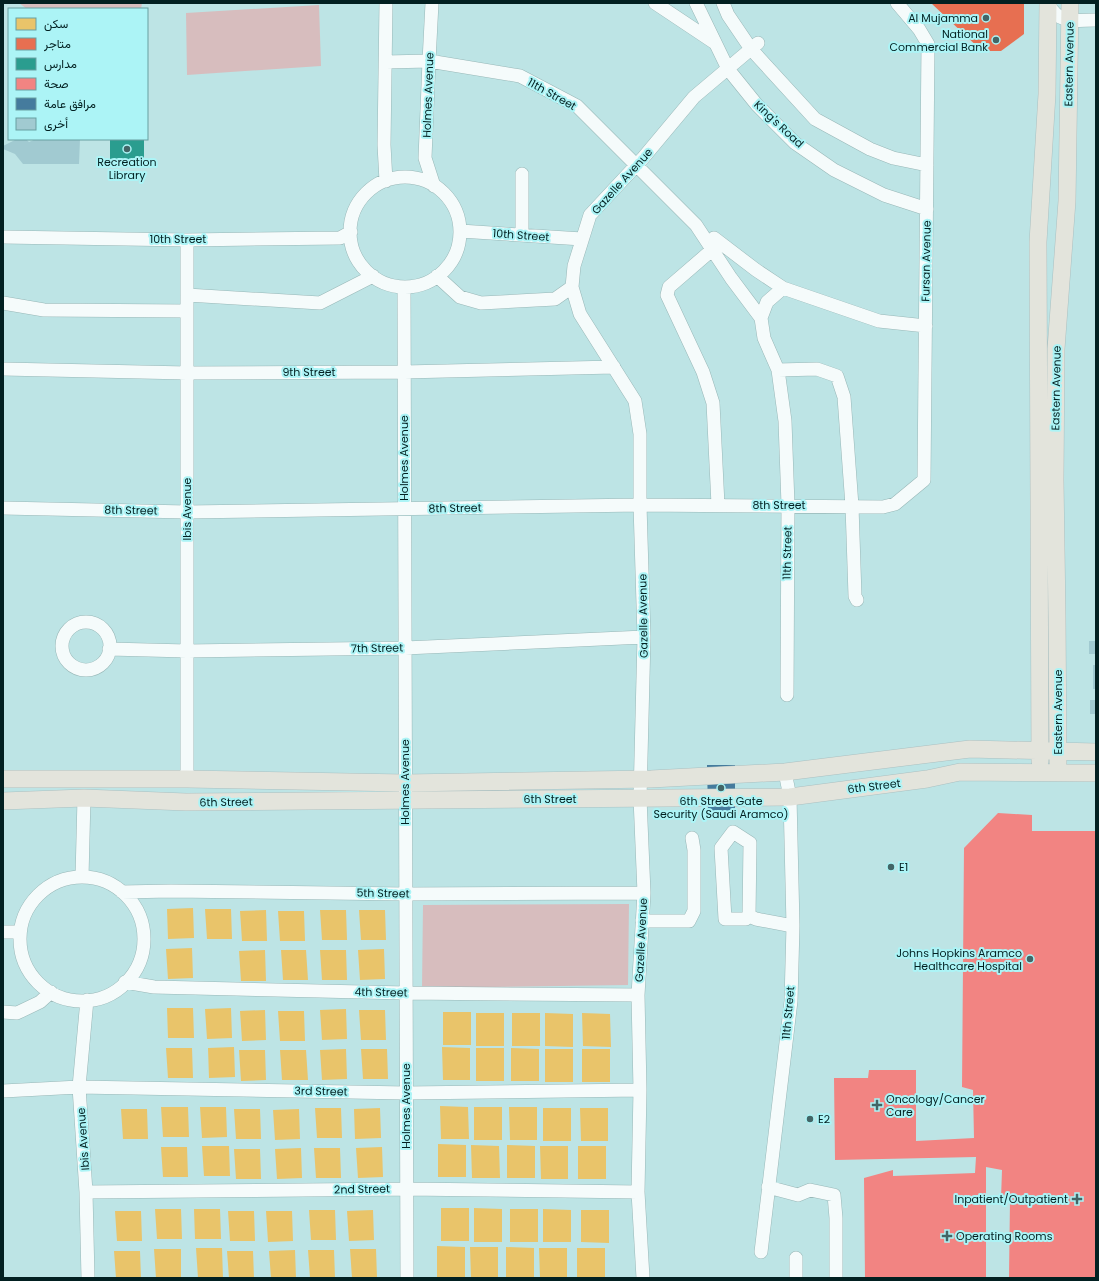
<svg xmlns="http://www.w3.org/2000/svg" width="1099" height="1281" viewBox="0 0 1099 1281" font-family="Poppins,Vazirmatn,sans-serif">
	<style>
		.green { fill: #d7bdbe }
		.homes { fill: #e9c46a }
		.shops { fill: #e76f51 }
		.schools { fill: #2a9d8f }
		.health { fill: #f28482 }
		.public { fill: #457b9d }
		.building { fill: #a1cad1 }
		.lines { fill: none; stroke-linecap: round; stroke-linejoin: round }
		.minor-casing { stroke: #98b7b7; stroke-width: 14 }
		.major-casing { stroke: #abc0c1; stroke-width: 18 }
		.minor { stroke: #f5fbfb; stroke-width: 13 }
		.major { stroke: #e3e4dc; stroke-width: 17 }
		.poi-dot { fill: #436566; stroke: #acf4f6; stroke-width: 1.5 }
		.labels { text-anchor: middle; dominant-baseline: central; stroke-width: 4; stroke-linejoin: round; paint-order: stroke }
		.poi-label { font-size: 11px; fill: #022021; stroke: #acf4f6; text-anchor: end }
		.street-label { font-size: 11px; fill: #022021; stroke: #acf4f6 }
	</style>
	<rect width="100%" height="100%" fill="#bde4e5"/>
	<path class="green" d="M19,3H142L141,9H27Z
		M319,5L321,66L187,75L186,13Z
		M629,904L628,985L422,988L423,905Z"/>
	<path class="homes" d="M193,908L194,938L168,939L167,909Z
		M205,909H231L232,939H207Z
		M266,910L267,941H242L240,911Z
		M320,910H346L347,940H322Z
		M359,910H385L386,940H361Z
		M278,911H304L305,941H280Z
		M192,948L193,978L168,979L166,949Z
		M384,949L385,979L360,980L358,950Z
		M265,950L266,981H241L239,951Z
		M281,950H306L308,980H283Z
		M320,950H346L347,980H322Z
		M167,1008H193L194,1038H168Z
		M231,1008L232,1038L207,1039L205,1009Z
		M346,1009L347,1039L322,1040L320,1010Z
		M265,1010L266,1040L242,1041L240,1011Z
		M359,1010H385L386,1040H361Z
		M278,1011H304L305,1041H280Z
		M443,1012H471V1045H443Z
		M476,1013H504V1046H476Z
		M512,1013H540V1046H512Z
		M545,1013L573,1014V1047L545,1046Z
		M582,1013L610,1014L611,1047L583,1046Z
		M234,1047L235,1077L209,1078L208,1048Z
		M442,1047L470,1048V1080H443Z
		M166,1048H192L193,1078H168Z
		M476,1048H504V1081H476Z
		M511,1048L539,1049V1081H511Z
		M346,1049L347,1079L322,1080L320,1050Z
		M361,1049H387L388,1079H363Z
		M545,1049H573V1082H545Z
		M582,1049H610V1082H582Z
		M239,1050H265L266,1080L241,1081Z
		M280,1050H306L308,1080H282Z
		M440,1106L468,1107L469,1139H441Z
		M161,1107H188L189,1137H163Z
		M200,1107H226L227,1137L202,1138Z
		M474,1107H502V1140H474Z
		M509,1107H537V1140H510Z
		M315,1108H341L342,1138H317Z
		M380,1108L381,1138L355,1139L354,1109Z
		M543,1108H571V1141H543Z
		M580,1108H608V1141H581Z
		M121,1109H147L148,1139H123Z
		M234,1109H260L261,1139H236Z
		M299,1109L300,1139L275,1140L273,1110Z
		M438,1144L466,1145V1177H438Z
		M471,1145L499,1146L500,1178H472Z
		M507,1145L535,1146V1178H507Z
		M202,1146H229L230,1176H204Z
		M540,1146H568V1179H541Z
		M578,1146H606V1179H578Z
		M161,1147H187L188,1177H163Z
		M382,1147L383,1177L358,1178L356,1148Z
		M301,1148L302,1178L277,1179L275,1149Z
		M314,1148H340L341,1178H316Z
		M234,1149H260L261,1179H236Z
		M441,1208H469V1241H441Z
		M474,1208L502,1209V1242H474Z
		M155,1209H181L182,1239H157Z
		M194,1209H220L221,1239H195Z
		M510,1209H538V1242H510Z
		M543,1209L571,1210V1242H543Z
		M309,1210H335L336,1240H311Z
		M373,1210L374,1240L349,1241L347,1211Z
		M581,1210H609V1243L581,1242Z
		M115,1211H141L142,1241H117Z
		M228,1211H254L255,1241H230Z
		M266,1211H292L293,1241L268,1242Z
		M437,1246L465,1247V1278H437Z
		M470,1247H498V1278H471Z
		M506,1247L534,1248V1278H506Z
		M196,1248H222L223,1278H198Z
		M539,1248H567V1278H540Z
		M577,1248H605V1278H577Z
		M154,1249H181V1278H156Z
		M350,1249H376L377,1278H352Z
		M295,1250L296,1278H271L269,1251Z
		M308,1250H334L335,1278H310Z
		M114,1251H140L141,1278H116Z
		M227,1251H253L254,1278H229Z"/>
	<path class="shops" d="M931,3H1024V34L1001,51H982Z"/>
	<path class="schools" d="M110,139H144V161L110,160Z"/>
	<path class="health" d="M998,813L1032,815V831H1096V1278H1009L1010,1200L1001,1199L1002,1170L986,1167V1278H865L864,1178L893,1170V1176L975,1173L976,1157L835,1160L834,1078H868L869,1070H916V1141L974,1138L973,1090L962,1087L964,848Z"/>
	<path class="public" d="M707,765H735V813L708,811Z"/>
	<path class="building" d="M17,139H26L29,142L36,139H80L79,164H23L15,154L3,149V146Z
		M1089,641H1096V654H1089Z
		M1093,665H1096V689H1093Z
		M1090,700H1096V714H1090Z"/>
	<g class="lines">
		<defs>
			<path id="minor" d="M432,3L429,61L425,158L434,186
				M655,3L715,43
				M696,3L728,69L757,105L795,143L834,170L884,195L927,209
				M723,3L728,15L751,49L815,119L870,149L893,158L927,165
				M1048,4C1060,25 1074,20 1096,20
				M386,62L429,61L520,76L577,106L696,225L731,278L761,318L764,338L778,370L785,421L788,505L787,695
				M522,174V235
				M350 232a55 55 0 1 1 110 0a55 55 0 1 1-110 0Z
				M386,181L384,145L386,3
				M460,231L582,239
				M3,237L187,240L340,238L351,232
				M714,238L756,270L783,288L879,321L926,326
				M187,240V779
				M437,276L460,297L481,303L555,299L572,287
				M404,287L407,1278
				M187,295L320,303L373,276
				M3,303L44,310L187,311
				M761,318L767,302L783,288
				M3,369L187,373L404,372L614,367
				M778,370L817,369L837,376L844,397L852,506L855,596L857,600
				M718,505L713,403L703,372L667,295L669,287L720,243
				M3,508L187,512L640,505L883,507L895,504L924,480L928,44L919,29L897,3
				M62 646a24 24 0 1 1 48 0a24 24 0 1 1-48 0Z
				M109,649L187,651L405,648L644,637
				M733,832L750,843L749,916L746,919H725L721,848Z
				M82,877L84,798
				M20 939a62 62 0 1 1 124 0a62 62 0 1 1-124 0Z
				M122,892L171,891L405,894L644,893
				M749,916L756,919L793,926
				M642,921H689L694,911V850L692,838
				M3,932H20
				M125,982L154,987L406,993L638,995
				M87,1000L79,1087L86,1192L88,1278
				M3,1012L17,1013L40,1002L51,992
				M3,1091L79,1087L406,1093L640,1090
				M768,1187L798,1195L810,1190L834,1195L836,1218V1278
				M86,1192L406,1189L638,1192
				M761,1252L791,1001L793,926L790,797L785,772
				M796,1258V1278
				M643,1278L638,1192L640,1090L638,995L644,893L640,798L644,637L640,505V434L635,401L580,314L572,287L574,266L590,215L643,158L694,97L758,43"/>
			<path id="major" d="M1040,761L1038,242L1047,94L1048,3
				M1058,763L1057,615L1055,480L1056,349L1067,201L1070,3
				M3,779H187L405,783L651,779L785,772L970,749L1096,752
				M3,801L84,798L186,802L790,797L927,779L960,772L1096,773"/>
		</defs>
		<use href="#minor" class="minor-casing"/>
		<use href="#major" class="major-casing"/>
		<use href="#minor" class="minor"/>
		<use href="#major" class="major"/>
	</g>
	<g class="poi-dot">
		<circle cx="986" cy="18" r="4"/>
		<circle cx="996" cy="40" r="4"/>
		<circle cx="127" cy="149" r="4"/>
		<circle cx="721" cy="788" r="4"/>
		<circle cx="891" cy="867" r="4"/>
		<circle cx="1030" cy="959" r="4"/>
		<path d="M875 1099h4v4h4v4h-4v4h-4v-4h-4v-4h4z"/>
		<circle cx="810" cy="1119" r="4"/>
		<path d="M1075 1193h4v4h4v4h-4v4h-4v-4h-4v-4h4z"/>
		<path d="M945 1230h4v4h4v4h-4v4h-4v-4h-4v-4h4z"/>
	</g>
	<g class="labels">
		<g class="poi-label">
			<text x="978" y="18">Al Mujamma</text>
			<text x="988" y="34">National<tspan x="988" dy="13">Commercial Bank</tspan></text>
			<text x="127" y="162" text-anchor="middle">Recreation<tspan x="127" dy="13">Library</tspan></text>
			<text x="721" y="801" text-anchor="middle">6th Street Gate<tspan x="721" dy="13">Security (Saudi Aramco)</tspan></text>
			<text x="899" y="867" text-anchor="start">E1</text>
			<text x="1022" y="953">Johns Hopkins Aramco<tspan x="1022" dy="13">Healthcare Hospital</tspan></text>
			<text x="886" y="1099" text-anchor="start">Oncology/Cancer<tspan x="886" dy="13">Care</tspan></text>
			<text x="818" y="1119" text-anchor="start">E2</text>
			<text x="1068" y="1199">Inpatient/Outpatient</text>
			<text x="956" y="1236" text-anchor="start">Operating Rooms</text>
		</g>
		<g class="street-label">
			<text transform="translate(1069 64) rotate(-89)">Eastern Avenue</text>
			<text transform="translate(552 94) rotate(29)">11th Street</text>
			<text transform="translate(428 95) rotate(-88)">Holmes Avenue</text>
			<text transform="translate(779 124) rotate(43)">King's Road</text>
			<text transform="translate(622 181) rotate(-48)">Gazelle Avenue</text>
			<text transform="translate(521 235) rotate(4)">10th Street</text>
			<text x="178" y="239">10th Street</text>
			<text transform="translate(926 261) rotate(-89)">Fursan Avenue</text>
			<text x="309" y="372">9th Street</text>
			<text transform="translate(1056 388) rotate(-89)">Eastern Avenue</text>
			<text transform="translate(404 458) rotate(-90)">Holmes Avenue</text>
			<text x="779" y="505">8th Street</text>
			<text transform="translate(455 508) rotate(-1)">8th Street</text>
			<text transform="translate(187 509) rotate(-90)">Ibis Avenue</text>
			<text transform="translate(131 510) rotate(1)">8th Street</text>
			<text transform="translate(787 553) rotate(-89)">11th Street</text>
			<text transform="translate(643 616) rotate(-91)">Gazelle Avenue</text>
			<text transform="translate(377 648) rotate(-1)">7th Street</text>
			<text transform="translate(1058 712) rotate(-90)">Eastern Avenue</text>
			<text transform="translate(405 782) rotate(-90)">Holmes Avenue</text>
			<text transform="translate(874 786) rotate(-7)">6th Street</text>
			<text x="550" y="799">6th Street</text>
			<text transform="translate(226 802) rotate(-1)">6th Street</text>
			<text transform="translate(383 893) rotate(1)">5th Street</text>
			<text transform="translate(641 940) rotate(-87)">Gazelle Avenue</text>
			<text transform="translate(381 992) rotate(1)">4th Street</text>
			<text transform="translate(788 1013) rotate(-85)">11th Street</text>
			<text transform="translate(321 1091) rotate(1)">3rd Street</text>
			<text transform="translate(406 1106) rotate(-90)">Holmes Avenue</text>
			<text transform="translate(83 1139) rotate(-94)">Ibis Avenue</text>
			<text transform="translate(362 1189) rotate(-1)">2nd Street</text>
		</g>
	</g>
	<rect width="1099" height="1281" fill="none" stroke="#022021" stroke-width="8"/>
	<rect x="8" y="8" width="140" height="132" fill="#acf4f6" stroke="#689fa1"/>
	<rect x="16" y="18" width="20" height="12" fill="#e9c46a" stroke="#689fa1"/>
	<text x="44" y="28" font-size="12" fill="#022021">سكن</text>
	<rect x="16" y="38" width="20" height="12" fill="#e76f51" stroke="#689fa1"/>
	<text x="44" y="48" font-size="12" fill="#022021">متاجر</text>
	<rect x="16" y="58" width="20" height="12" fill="#2a9d8f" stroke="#689fa1"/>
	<text x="44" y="68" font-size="12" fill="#022021">مدارس</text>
	<rect x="16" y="78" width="20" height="12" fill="#f28482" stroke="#689fa1"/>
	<text x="44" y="88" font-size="12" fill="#022021">صحة</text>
	<rect x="16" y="98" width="20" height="12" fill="#457b9d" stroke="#689fa1"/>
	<text x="44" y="108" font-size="12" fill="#022021">مرافق عامة</text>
	<rect x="16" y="118" width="20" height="12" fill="#a1cad1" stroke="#689fa1"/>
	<text x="44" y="128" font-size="12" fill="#022021">أخرى</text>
</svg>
